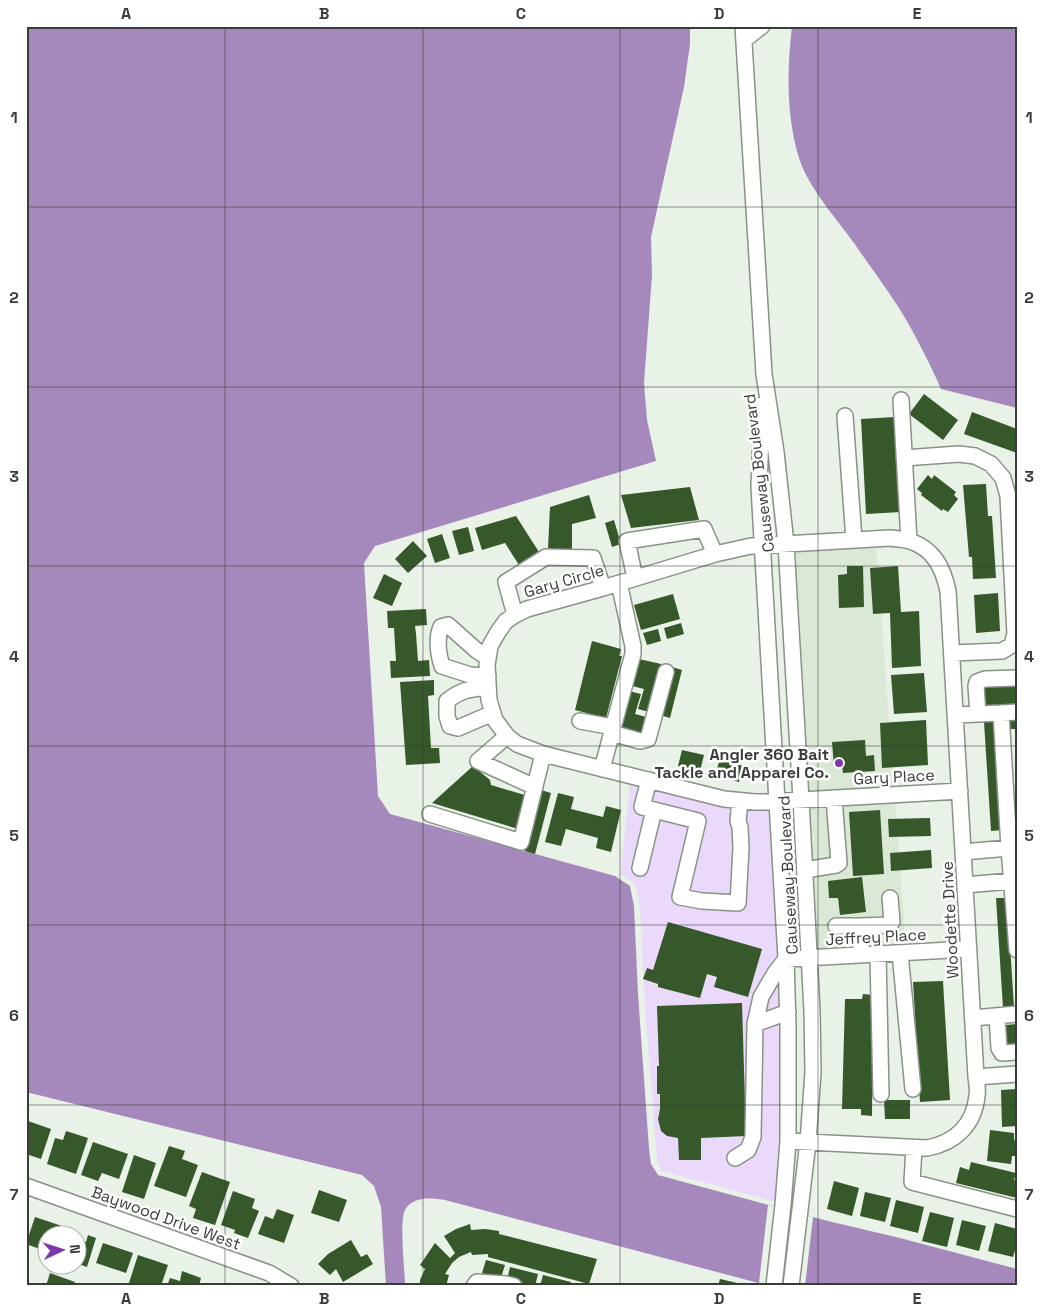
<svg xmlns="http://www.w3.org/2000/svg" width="1043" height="1312" viewBox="0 0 1043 1312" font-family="'Space Grotesk',sans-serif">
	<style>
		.built { fill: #dbe8d6 }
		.green { fill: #ebd9fb }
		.water { fill: #a589bc }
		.pier { fill: #e9f2e6 }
		.building { fill: #36582b }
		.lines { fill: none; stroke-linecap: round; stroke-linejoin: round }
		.minor-casing { stroke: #899287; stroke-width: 18 }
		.minor { stroke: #fff; stroke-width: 15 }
		.grid { fill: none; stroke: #393d38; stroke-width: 1; stroke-opacity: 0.55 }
		.poi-dot { fill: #7d37aa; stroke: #fff; stroke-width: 2 }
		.labels { text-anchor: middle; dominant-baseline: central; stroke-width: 5; stroke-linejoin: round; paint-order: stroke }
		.street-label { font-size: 16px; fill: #393d38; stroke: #fff }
		.poi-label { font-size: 16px; font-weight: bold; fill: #393d38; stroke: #fff; text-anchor: end }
		.neatline { fill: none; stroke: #393d38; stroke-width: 2 }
		.grid-label { font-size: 16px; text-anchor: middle; font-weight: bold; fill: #393d38 }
	</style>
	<rect width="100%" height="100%" fill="#e9f2e6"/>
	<path class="built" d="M876,545L894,788L808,793L793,550Z
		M895,800L906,946L816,952L808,805Z"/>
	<path class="green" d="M630,782L770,808L779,960L781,1026L782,1141L776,1202L662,1171L657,1162L644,994L640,906L635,884L621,874V871Z"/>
	<path class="water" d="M26,26H690V44L684,87L651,237L652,275L644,383L647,420L656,461L375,546L364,563L378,796L390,814L615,876L630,886L634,906L638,994L649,1149L651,1164L658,1175L828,1221L900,1238L1017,1269V1286H770L445,1200C432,1198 413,1196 405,1210C399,1222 405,1271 405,1286H386L381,1207L374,1186L362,1175L26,1092Z
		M792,26H1017V408L941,389C929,362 915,334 899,308C885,286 869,265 854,243C836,218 808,187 799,158C786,115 787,70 792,26Z"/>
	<path class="pier" d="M768,1205L813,1217L805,1286H771L759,1283Z"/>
	<path class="building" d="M924,394L958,420L943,440L909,414Z
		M972,412L1017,429V453L964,434Z
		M895,417L901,512L866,514L861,419Z
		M928,475L932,479L934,475L956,492L954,495L958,499L948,512L943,509L942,511L921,495L922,493L917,489Z
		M986,484L988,516H992L996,578L973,579L972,557H969L963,485Z
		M690,487L699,520L631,528L621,495Z
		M589,495L596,518L572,524V550L548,549L550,507Z
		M516,516L539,552L519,565L505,543L482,550L475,528Z
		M614,520L621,544L612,547L605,523Z
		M468,527L474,551L459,555L452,531Z
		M442,534L450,558L435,563L427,539Z
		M413,541L427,556L408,573L395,559Z
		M847,566H863L864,607L839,608L838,575L847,574Z
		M898,566L901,612L919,611L921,666L892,668L890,613L873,614L870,568Z
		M384,574L402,583L392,606L373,598Z
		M998,593L1000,631L976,633L974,595Z
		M673,594L680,619L641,630L634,605Z
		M426,609L427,625L415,626L416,634L418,661L429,660L430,676L391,678L390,661H396L394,628H388L387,611Z
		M681,623L684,634L667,639L664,628Z
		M658,629L661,641L647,645L643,633Z
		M592,641L621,649L619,656H622L606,718L575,710Z
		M639,659L661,664L649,712L638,709L644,689L632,686Z
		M672,667L682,670L670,718L660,715Z
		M924,673L927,712L894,714L891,675Z
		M434,680V695L428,696L431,748H439L440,763L406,765L400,682Z
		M1017,684V704L984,707L982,686Z
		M629,691L641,694L635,714L646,717L642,733L620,728Z
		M1009,717H1017V729H1010Z
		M926,720L928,765L882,768L880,723Z
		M995,721L1002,830L991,831L984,722Z
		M865,740L866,756L874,755L875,771L843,773L842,765L834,766L832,742Z
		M682,750L704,755L700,771L678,766Z
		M720,759L743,766L739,782L715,775Z
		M473,766L490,780L491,785L528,796L518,829L432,803Z
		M541,790L551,793L535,854L525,851Z
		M558,793L574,797L571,809L603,817L606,806L621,810L611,852L596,848L598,838L566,829L561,846L545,842Z
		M880,810L884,874L853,876L849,812Z
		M930,818L931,836L889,837L888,819Z
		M931,850L932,868L891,871L890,853Z
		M862,877L866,912L840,915L838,898H829L828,881Z
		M996,898H1007L1014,1007L1003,1008Z
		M668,922L762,949L748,997L714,987L717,977L707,974L700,998L658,987V984L643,979L647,968L653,970Z
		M943,981L950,1100L920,1102L913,982Z
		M863,994L873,995L872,1116L861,1115V1109H842L845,999H862Z
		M742,1003L746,1136L701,1138V1160H679L678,1138L667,1136L661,1131L658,1119L660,1109V1094H657V1066H659L657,1006Z
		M1017,1024V1046H1006L1005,1025Z
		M1017,1089V1126L1002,1127L1001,1090Z
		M884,1100H910V1119H885Z
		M28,1121L51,1129L41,1159L26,1154V1125Z
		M990,1130L1014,1133V1140L1017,1141V1156H1012L1011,1164L987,1161Z
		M66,1131L88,1138L76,1174L47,1164L55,1138L63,1140Z
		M93,1142L128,1154L119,1179L102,1173L98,1181L81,1175Z
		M169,1146L185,1151L182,1159L198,1165L186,1197L154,1186Z
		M134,1155L156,1163L144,1199L122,1192Z
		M971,1162L1016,1173L1014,1180L1017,1181V1198L956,1183L960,1167L969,1170Z
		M202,1172L230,1182L215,1225L193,1218L196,1209L189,1206Z
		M834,1181L859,1188L852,1216L827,1209Z
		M319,1190L347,1200L339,1222L311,1213Z
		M233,1191L255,1199L252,1208L259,1211L248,1238L234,1233L235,1230L221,1225Z
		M865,1192L891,1198L885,1222L860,1216Z
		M896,1200L924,1207L918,1233L890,1226Z
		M277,1209L294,1215L284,1243L258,1234L265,1216L273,1219Z
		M930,1212L954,1218L947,1247L922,1241Z
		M35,1217L62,1226L59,1234H48V1252L26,1244Z
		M962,1220L986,1226L979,1251L956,1245Z
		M995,1223L1017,1229V1244L1013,1257L988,1251Z
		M470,1224L471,1230L485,1229L499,1231V1234L597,1259L589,1284L488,1257V1254L472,1255L471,1252L459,1257L452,1263L445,1274L449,1275L446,1286H420V1280L425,1269L420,1265L435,1243L450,1258L455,1253L444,1236L456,1229Z
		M88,1235L96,1238L87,1267L78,1264V1240L86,1242Z
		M351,1240L361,1257L367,1254L373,1264L343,1282L336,1269L330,1275L318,1264L328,1254Z
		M103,1243L133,1253L126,1273L96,1263Z
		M138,1255L168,1265L161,1286H138L129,1283Z
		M486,1260L505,1265L501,1278L482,1273Z
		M510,1267L538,1274L535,1286L507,1280Z
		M182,1271L201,1278L199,1286H167L170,1278L180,1281Z
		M50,1273L75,1282L73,1286H46Z
		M543,1275L571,1282L570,1286H540Z
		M720,1279L746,1285V1286H718Z"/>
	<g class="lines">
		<defs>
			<path id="minor" d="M743,26L764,374L776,452L786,544L801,800L812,1011L813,1072L808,1142L791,1286
				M744,40L762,26
				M901,400L909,541
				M762,405L759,487L786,959L788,1025V1141L783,1205L774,1286
				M845,416L854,540
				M904,458L959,454L975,456L991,464L1003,478L1008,496L1015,634L1012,645L1002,651L952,653
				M635,578L627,541L704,529L715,554
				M515,615L506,582L546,557L593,558L603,588
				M488,676L470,675L442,666C438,653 436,639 441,627L448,625L476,650L488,658
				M488,687C471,689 462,689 447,701V716L450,726L458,728L493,713
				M1001,713L1017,712
				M978,714L976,686L977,682L985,679L1017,678
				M955,715L1001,713L1009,848L1017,950
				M580,721L613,727
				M612,733L640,741L648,739L666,672
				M507,736L478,761L535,787
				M602,769L633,654V646L619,583
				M649,780L642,807L654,810
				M430,814L521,842L543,754
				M963,852L1009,848
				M640,868L654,810L698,821L680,897L702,901L738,903L741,848L740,827L738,821L740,801
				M805,870L836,865L839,863L834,798
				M965,885L1011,881
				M836,926H861
				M900,953L913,1089
				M878,954L881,1094
				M861,955V926L889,925L892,922L890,898
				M997,1016L999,1048L1002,1053L1017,1052
				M973,1018L1017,1014
				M755,1024L788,1012
				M976,1077L1017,1074
				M788,1141L927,1148C955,1143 974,1125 977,1096C978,1090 977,1083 976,1077L948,591C943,568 934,549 910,541C904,539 897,539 890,538L751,546L715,554L603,588L527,609L515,615L506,621L498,632L490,646L487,665L489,700L495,720L507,736L517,744L543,754L724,799L755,802H766L960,791
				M914,1148L912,1182L1017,1209
				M735,1158L748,1150L753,1137L755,1024L761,997L775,973L786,959L969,949
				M26,1186L269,1273L291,1286
				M474,1286L477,1282L506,1284L514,1286"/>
		</defs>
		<use href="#minor" class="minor-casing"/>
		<use href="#minor" class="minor"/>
	</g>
	<path class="grid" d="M225,26V1286M423,26V1286M620,26V1286M818,26V1286M26,207H1017M26,387H1017M26,566H1017M26,746H1017M26,925H1017M26,1105H1017"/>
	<circle class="poi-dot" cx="839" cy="763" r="5"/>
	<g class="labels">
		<g class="street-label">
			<text transform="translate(759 473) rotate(-97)">Causeway Boulevard</text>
			<text transform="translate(564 581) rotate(-16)">Gary Circle</text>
			<text transform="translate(894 777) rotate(-3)">Gary Place</text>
			<text transform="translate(788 875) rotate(-93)">Causeway Boulevard</text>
			<text transform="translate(950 920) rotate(-93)">Woodette Drive</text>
			<text transform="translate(876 937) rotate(-3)">Jeffrey Place</text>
			<text transform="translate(166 1218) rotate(20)">Baywood Drive West</text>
		</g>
		<g class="poi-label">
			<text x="829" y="754">Angler 360 Bait<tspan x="829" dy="18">Tackle and Apparel Co.</tspan></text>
		</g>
	</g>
	<rect width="1043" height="1312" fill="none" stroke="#ffffff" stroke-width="55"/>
	<g transform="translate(62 1250) rotate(86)"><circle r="24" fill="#ffffff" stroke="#b0b1af"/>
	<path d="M0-4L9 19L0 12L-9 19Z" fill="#7d37aa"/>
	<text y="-8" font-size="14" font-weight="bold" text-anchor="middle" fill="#393d38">N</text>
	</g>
	<rect x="28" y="28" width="988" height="1256" class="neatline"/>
	<g class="grid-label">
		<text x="126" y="19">A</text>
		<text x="324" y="19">B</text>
		<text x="521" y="19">C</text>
		<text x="719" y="19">D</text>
		<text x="917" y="19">E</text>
		<text x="14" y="123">1</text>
		<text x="1029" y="123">1</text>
		<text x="14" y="303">2</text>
		<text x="1029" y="303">2</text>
		<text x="14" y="482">3</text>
		<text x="1029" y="482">3</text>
		<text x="14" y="662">4</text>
		<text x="1029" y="662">4</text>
		<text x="14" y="841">5</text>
		<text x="1029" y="841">5</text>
		<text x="14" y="1021">6</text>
		<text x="1029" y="1021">6</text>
		<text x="14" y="1200">7</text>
		<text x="1029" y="1200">7</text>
		<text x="126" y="1304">A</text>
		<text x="324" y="1304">B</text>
		<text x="521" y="1304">C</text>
		<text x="719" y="1304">D</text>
		<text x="917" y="1304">E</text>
	</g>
</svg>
